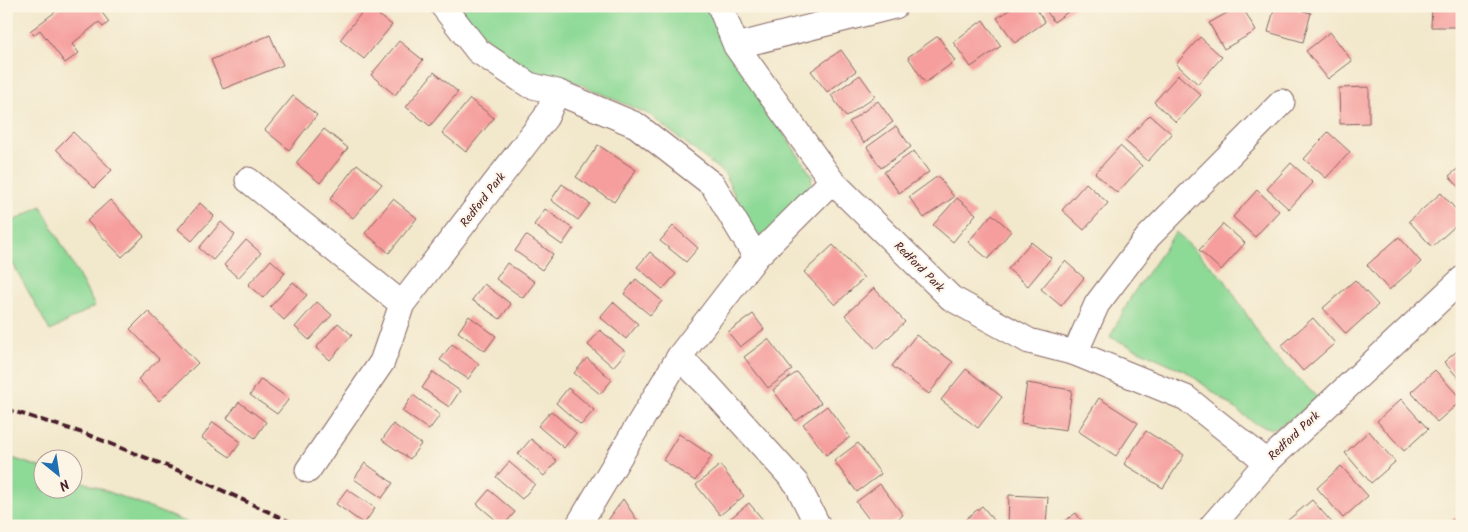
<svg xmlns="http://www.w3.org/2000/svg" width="1468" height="532" viewBox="0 0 1468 532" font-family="Kalam,sans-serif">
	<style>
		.green { fill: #8dd996; stroke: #6c7c60 }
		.building { fill: #f59e9d }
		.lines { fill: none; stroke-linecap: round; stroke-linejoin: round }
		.minor-casing { stroke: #856563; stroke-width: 27 }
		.minor { stroke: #fff; stroke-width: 25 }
		.rail { stroke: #4a1f2b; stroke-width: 4; stroke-dasharray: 8 4; stroke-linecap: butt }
		.labels { text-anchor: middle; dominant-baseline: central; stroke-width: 4; stroke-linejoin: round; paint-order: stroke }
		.street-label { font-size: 12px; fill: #4a1f2b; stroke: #fcf5e5 }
	</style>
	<rect width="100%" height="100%" fill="#fcf5e5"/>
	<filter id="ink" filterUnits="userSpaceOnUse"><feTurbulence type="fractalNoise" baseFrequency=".02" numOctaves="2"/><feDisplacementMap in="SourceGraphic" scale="10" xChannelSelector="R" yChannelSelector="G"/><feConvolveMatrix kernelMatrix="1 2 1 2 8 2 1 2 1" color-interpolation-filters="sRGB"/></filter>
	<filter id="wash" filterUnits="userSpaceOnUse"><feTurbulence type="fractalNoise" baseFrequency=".0096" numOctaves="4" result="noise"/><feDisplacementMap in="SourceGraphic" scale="20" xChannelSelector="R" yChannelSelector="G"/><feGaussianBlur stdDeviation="1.12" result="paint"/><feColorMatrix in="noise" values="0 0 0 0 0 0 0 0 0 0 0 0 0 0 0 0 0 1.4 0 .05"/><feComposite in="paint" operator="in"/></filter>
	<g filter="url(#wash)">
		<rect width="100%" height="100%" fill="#f2e8cc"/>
		<path class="green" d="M458,6H708L727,48L812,176L811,187L761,238L751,232L725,174L650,115L575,82L532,73L473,27Z
			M41,206L95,306L50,331L6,251V225Z
			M1176,232L1224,279L1270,351L1317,397L1295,417L1273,429L1254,423L1187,372L1110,337L1132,295Z
			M6,456L42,468V490H72L73,478L196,526H6Z"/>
		<g id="blocks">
			<path class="building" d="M63,6H97L109,22L103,27L99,22L72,44L79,53L65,63L40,30L34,35L30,31Z
				M367,6L392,25L364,59L340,40Z
				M1015,6H1034L1045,22L1015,43L997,18Z
				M1043,6H1076L1054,22Z
				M1239,6H1242L1256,31L1224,49L1209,23Z
				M1275,6H1285L1311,13L1303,42L1268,32Z
				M1432,6H1462V27H1431Z
				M983,20L1001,46L971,67L953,42Z
				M1330,32L1352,61L1328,79L1306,51Z
				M270,35L283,65L223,89L211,60Z
				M938,36L955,61L925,83L908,57Z
				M1200,37L1222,57L1198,84L1176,64Z
				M399,41L423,60L395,95L371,75Z
				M841,50L856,71L827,92L811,71Z
				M434,72L458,92L430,126L406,107Z
				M860,75L875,96L846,117L831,95Z
				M1178,75L1201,95L1176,122L1154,102Z
				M1369,87V123L1340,124L1339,88Z
				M293,96L317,115L289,150L265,130Z
				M470,99L494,118L466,152L442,133Z
				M878,101L893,122L864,143L849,122Z
				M1150,115L1172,134L1148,161L1125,141Z
				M896,126L911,147L881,168L867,147Z
				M324,129L348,148L320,183L296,163Z
				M73,132L112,170L94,188L56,149Z
				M1328,132L1350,152L1326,178L1304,159Z
				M598,145L636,170L614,202L576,177Z
				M1120,146L1142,166L1117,193L1095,173Z
				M914,151L929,172L899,193L884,172Z
				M1291,163L1313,183L1289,209L1267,189Z
				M357,164L382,184L353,218L330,199Z
				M1462,165V190L1449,176Z
				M938,176L954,197L924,218L909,197Z
				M1086,183L1108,203L1084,230L1062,210Z
				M562,184L590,204L578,220L551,200Z
				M1257,190L1279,211L1255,237L1233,217Z
				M1441,193L1462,216V220L1432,247L1409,221Z
				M957,198L976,214L953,242L933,225Z
				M393,199L417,218L389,253L365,233Z
				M110,200L144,236L122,257L87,221Z
				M200,203L214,216L192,241L178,229Z
				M545,209L573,229L562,245L534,225Z
				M992,214L1011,231L988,259L968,242Z
				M221,222L235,235L213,260L199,248Z
				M1223,224L1245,243L1221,270L1199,250Z
				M673,226L698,248L686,262L660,241Z
				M526,235L553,254L542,270L515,251Z
				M1399,237L1421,262L1389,290L1367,265Z
				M246,240L261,253L238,278L224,265Z
				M1031,242L1051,258L1028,286L1008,269Z
				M833,245L864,278L835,305L804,272Z
				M650,252L676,274L663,289L637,267Z
				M271,260L285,273L263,298L248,285Z
				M1065,261L1084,278L1061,306L1041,289Z
				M507,263L535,282L523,298L496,279Z
				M636,279L662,301L650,315L624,294Z
				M1355,280L1378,305L1346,334L1323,308Z
				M293,282L307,295L284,320L270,307Z
				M484,284L511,304L500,319L472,300Z
				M874,288L905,322L876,349L845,315Z
				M317,302L332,315L309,340L295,327Z
				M613,302L638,324L626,339L600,317Z
				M148,311L198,363L159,401L138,379L159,359L130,329Z
				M753,314L764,329L740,347L728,332Z
				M469,316L496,336L485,351L458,332Z
				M1313,318L1335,343L1303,371L1281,346Z
				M338,323L352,335L330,360L316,348Z
				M600,330L626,352L613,367L588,345Z
				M916,335L953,362L929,394L892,366Z
				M768,339L792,370L768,388L744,357Z
				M452,344L479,364L468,379L440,360Z
				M1462,347V382L1444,362Z
				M587,358L612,380L600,394L574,373Z
				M966,369L1002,397L978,428L941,400Z
				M1435,370L1462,400L1437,422L1411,392Z
				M433,372L460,391L449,407L422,388Z
				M797,372L821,403L796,421L773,390Z
				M261,379L289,399L277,414L250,395Z
				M1027,383L1072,390L1066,430L1021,423Z
				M568,388L594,410L581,425L556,403Z
				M413,395L440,415L429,430L402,411Z
				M1099,398L1138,423L1116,456L1078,431Z
				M1401,399L1428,429L1404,451L1377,421Z
				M239,402L266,422L255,438L227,418Z
				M827,406L850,437L826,455L803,424Z
				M551,411L576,433L564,448L538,426Z
				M213,422L241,442L230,457L202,438Z
				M393,424L421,444L410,459L382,440Z
				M1146,431L1184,455L1163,488L1124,464Z
				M1369,431L1395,462L1371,483L1345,453Z
				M679,434L712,456L695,481L663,460Z
				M531,439L557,461L544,476L518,454Z
				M858,443L881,474L857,492L834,461Z
				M509,462L535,484L522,499L496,477Z
				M365,463L393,483L382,498L354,479Z
				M720,465L744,496L720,515L696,485Z
				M1341,466L1368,496L1343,518L1317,488Z
				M880,484L903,515L888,526H874L856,502Z
				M347,489L375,508L364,524L336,504Z
				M489,490L515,512L503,526L477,504Z
				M1009,495L1048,497L1046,526H1008Z
				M623,499L641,526H604Z
				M1312,500L1335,526H1292L1287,521Z
				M749,503L768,526H728L726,522Z
				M982,506L999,526H958L967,518Z
				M1076,513L1085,526H1057Z
				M1462,513V526H1443Z"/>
		</g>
	</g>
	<g filter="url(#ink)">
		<use href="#blocks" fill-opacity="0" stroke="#856563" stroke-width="1"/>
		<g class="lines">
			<defs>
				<path id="minor" d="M443,6L478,51L529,85L557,92
					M720,6L736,46L832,181L951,298L1029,341L1075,353L1186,398L1267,462
					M736,46L895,6
					M248,180L402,304
					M1075,353L1097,304L1148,237L1282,102
					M679,357L708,385L797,484L818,526
					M308,470L382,362L402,304L546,117L557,92L636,125L713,185L756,257
					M578,526L679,357L756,257L832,181
					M1212,526L1267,462L1462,279"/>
			</defs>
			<use href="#minor" class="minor-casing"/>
			<use href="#minor" class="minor"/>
			<path class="rail" d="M6,409L86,434L187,474L299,526"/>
		</g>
	</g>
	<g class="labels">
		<g class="street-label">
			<text transform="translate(483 200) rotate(-52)">Redford Park</text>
			<text transform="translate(919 267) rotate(45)">Redford Park</text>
			<text transform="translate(1294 436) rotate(-43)">Redford Park</text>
		</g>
	</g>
	<rect width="1468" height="532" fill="none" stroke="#fcf5e5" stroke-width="25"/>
	<g transform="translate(58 474) rotate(150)"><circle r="24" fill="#fcf5e5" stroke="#b59f9b"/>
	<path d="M0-4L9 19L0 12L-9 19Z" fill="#1f6fb2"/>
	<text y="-8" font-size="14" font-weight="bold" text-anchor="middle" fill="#4a1f2b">N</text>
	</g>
</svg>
